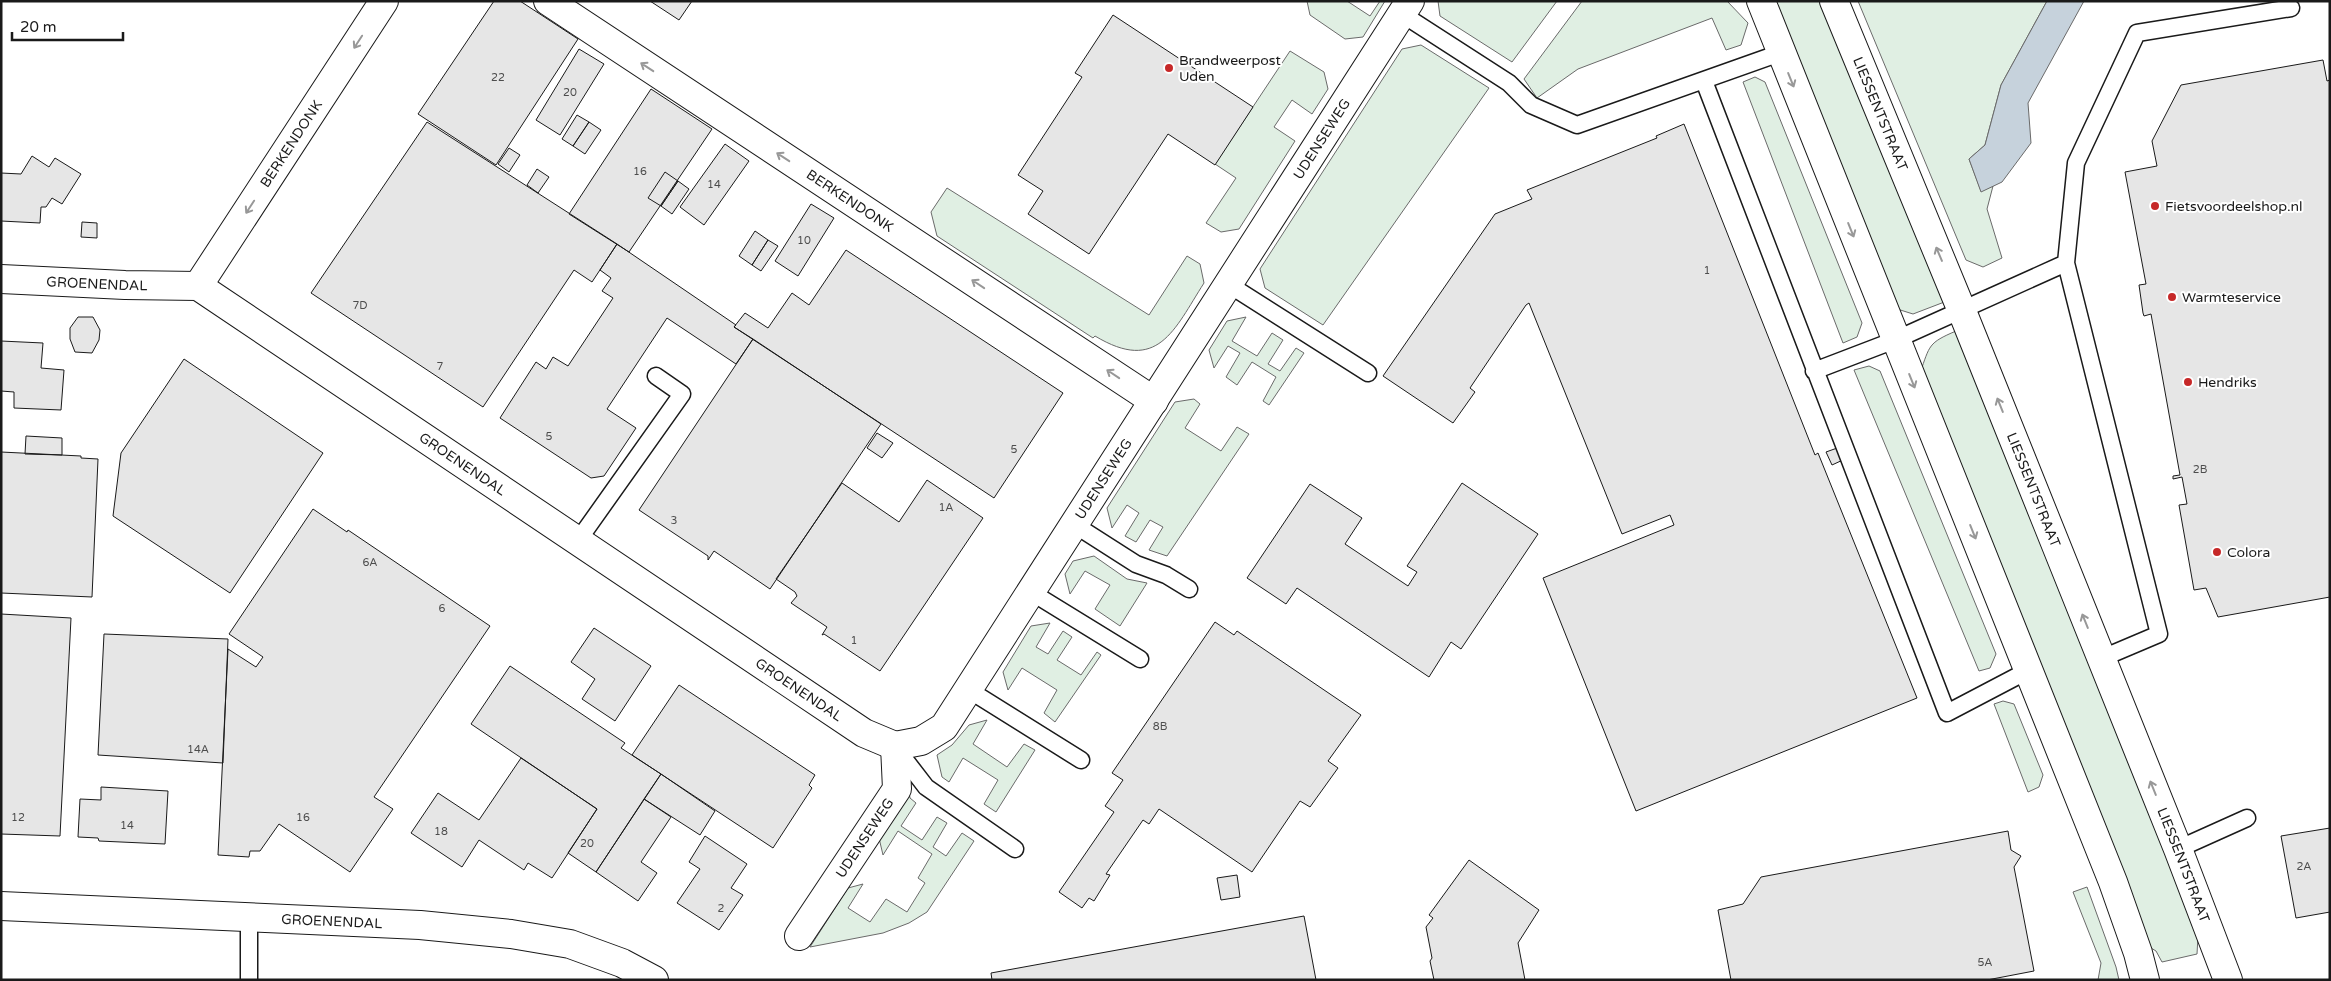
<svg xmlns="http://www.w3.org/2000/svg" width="2331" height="981" viewBox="0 0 2331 981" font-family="'Varela Round',sans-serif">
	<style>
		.green { fill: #e0efe3; stroke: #6a6a6a }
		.water { fill: #c6d2dc; stroke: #6a6a6a }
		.building { fill: #e6e6e6; stroke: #1a1a1a }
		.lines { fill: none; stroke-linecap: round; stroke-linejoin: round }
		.service-casing { stroke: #1a1a1a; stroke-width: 19 }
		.minor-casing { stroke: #1a1a1a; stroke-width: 30 }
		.tertiary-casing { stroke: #1a1a1a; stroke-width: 30 }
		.service { stroke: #fff; stroke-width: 16 }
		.minor { stroke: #fff; stroke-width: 28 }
		.tertiary { stroke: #fff; stroke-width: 28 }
		.oneway { stroke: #989898 }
		.poi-dot { fill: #c62828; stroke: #fff; stroke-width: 2 }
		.labels { text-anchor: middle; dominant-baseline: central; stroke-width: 4; stroke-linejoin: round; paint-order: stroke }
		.number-label { font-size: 11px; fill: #4d4d4d }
		.poi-label { font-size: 14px; fill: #1a1a1a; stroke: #fff; text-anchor: start }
		.street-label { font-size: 14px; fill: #1a1a1a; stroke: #fff }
	</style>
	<rect width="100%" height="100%" fill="#fff"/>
	<path class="green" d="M1307,1H1347L1370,16L1380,1H1385L1363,37L1345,39L1310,15Z
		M1438,1H1557L1512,62L1440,16Z
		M1582,1H1727L1748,23L1741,45L1726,50L1712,18L1578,69L1537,98L1524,79Z
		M1772,1H1825L1947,301L1913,314L1894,308Z
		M1858,1H2047L2001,85L1985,145L1969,159L1981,191L1993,186L1987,209L2002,258L1983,267L1966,260Z
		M1421,45L1489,88L1323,325L1265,288L1260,269L1402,49Z
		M1290,51L1324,72L1328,89L1312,114L1292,100L1274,127L1295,141L1239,229L1221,232L1206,223L1236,178L1215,164Z
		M1755,77L1765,82L1862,323L1857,337L1843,343L1743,82Z
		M947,188L1149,315L1187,256L1200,264L1204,283C1174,330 1158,374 1095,336L1093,338L937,236L931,212Z
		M1246,317L1232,341L1257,356L1272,333L1283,340L1268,364L1280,371L1296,348L1304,353L1269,405L1263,401L1276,377L1252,362L1237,385L1226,377L1240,353L1228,346L1214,368L1209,350L1227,321Z
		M1956,331L2198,936L2197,954L2162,962L2156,951L2151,948L1920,373C1930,345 1928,343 1956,331Z
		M1869,366L1880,371L1996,654L1990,668L1979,671L1854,370Z
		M1194,399L1200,404L1185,428L1221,451L1237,427L1249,434L1167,556L1149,550L1163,527L1150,520L1136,542L1125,536L1139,513L1127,505L1112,528L1107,508L1175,402Z
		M1094,556L1127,579L1147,583L1120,626L1095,609L1110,585L1085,571L1070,594L1065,574L1073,561Z
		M1050,623L1036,647L1048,654L1063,631L1072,637L1057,660L1081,675L1097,652L1101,655L1055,722L1044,713L1057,690L1022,668L1008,690L1003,672L1031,626Z
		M2003,701L2014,704L2043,775L2039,787L2028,792L1994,704Z
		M987,720L973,744L1007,767L1024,744L1035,750L996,812L984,804L998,780L963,758L949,782L942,777L937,755L952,745L969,725Z
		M909,792L910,798L916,803L901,826L922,840L937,817L947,823L933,847L946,856L962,833L974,841L927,912L909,923L883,933L810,947L848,888L863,884L848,908L870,922L886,899L907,912L925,883L918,878L932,854L898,831L883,855L879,838Z
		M2087,887L2116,967L2119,980H2098L2101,963L2073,892Z"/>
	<path class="water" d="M2047,1H2084L2028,103L2031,143L2002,182L1981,192L1969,159L1985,145L2001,85Z"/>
	<path class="building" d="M494,1H520L578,39L496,165L418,114Z
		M650,1H692L679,20Z
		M1113,15L1253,107L1215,165L1168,134L1089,254L1028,214L1043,191L1018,175L1082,77L1075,73Z
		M579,49L604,64L560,135L536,120Z
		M2323,60L2327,81L2330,80V597L2218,617L2206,588L2194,590L2179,505L2187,504L2182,477L2173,479V476L2180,475L2151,314L2144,316L2143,313L2139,285L2146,284L2125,172L2157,166L2152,141L2181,85Z
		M651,89L712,129L629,252L569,214Z
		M577,115L589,122L573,146L562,139Z
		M427,122L617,244L592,282L574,270L483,407L311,293Z
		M589,122L601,130L585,154L573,146Z
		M1684,124L1815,455L1818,453L1917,698L1636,811L1543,578L1674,525L1670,515L1622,534L1529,303L1526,305L1470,388L1475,392L1453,423L1383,376L1495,214L1532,199L1527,190L1657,138L1656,136Z
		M725,144L749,161L704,225L680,207Z
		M509,148L520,155L509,172L498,164Z
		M32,156L49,167L55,158L81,174L62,204L52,198L46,207H41L40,223L1,221V173L21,174Z
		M537,169L549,177L538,193L527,185Z
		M665,172L678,181L661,206L648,198Z
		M678,181L689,189L672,214L661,206Z
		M811,204L834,218L798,276L775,261Z
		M82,222L97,223V238L81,237Z
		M755,231L768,240L752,265L739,256Z
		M768,240L778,246L761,271L752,265Z
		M617,244L736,325L734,327L753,339L736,364L667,318L607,409L636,428L604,476L591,478L500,418L536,362L546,369L553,357L568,366L613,298L602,291L611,278L600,270Z
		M846,250L1063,393L994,498L734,327L745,313L768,328L792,293L809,305Z
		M78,317H93L100,330L99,340L92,353L75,352L70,339V328Z
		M753,339L881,424L770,589L714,551L708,560V556L639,510Z
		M1,341L43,343L41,368L64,370L61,410L14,408V392L1,391Z
		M184,359L323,453L230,593L113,516L121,453Z
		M877,433L893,443L882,458L867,448Z
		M26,436L62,438V455L25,454Z
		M1840,447L1845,459L1832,465L1826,452Z
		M1,452L81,456V458L98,459L92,597L1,593Z
		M927,480L983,518L880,671L824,634L822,635L827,627L791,603L797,596L795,592L776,579L842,483L899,522Z
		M1462,483L1538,534L1461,649L1451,642L1429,677L1297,588L1286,604L1247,578L1310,484L1362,518L1345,544L1408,586L1417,572L1407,566Z
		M313,509L347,532L348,530L490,626L374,797L393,809L350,872L279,824L260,851H250L249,857L218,855L228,649L256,667L263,657L229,634Z
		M1,614L71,618L60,836L1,834Z
		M1215,622L1234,635L1237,631L1361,715L1328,761L1338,768L1310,807L1300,801L1252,872L1159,809L1149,824L1143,820L1106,874L1110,875L1094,901L1089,898L1082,908L1059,892L1114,812L1105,806L1123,780L1112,773Z
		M594,628L651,666L615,721L582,699L595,679L571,662Z
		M104,634L228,639L223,763L98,755Z
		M510,666L619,739L625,743L621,748L661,774L596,872L568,853L597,809L471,724Z
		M679,685L815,775L809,785L812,788L773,848L632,755Z
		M521,758L597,809L552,878L528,863L524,870L479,840L462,867L411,833L438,793L479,820Z
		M661,774L715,811L700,835L644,799Z
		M101,787L168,791L165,844L99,841L98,838L78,837L80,799L101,800Z
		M644,799L671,817L641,862L657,873L638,901L596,872Z
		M2330,828V912L2296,918L2281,836Z
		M2008,831L2011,850L2021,856L2014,867L2034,971L1987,980H1731L1718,910L1743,904L1761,877Z
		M705,836L747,864L731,888L743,895L719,930L677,903L700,869L689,862Z
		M1469,860L1539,910L1518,943L1525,980H1434L1430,961L1432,958L1426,927L1433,918L1429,915Z
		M1237,875L1240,897L1221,900L1217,878Z
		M1304,916L1316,980H992L991,973Z"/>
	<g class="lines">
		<defs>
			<path id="service" d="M1402,14L1509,83L1531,105L1577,125L1780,53
				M1704,81L1947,713L2029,670
				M2066,263L2076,163L2137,33L2291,8
				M1228,284L1368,373
				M1814,371L1895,340L2066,263L2159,634L2100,659
				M1075,525L1136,564L1166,575L1189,589
				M577,542L682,394L656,376
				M1031,592L1140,659
				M969,690L1081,760
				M896,748L926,787L1015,849
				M2178,849L2247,818
				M249,918V980"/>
			<g id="minor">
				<path id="s1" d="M548,1L1154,401"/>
				<path id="s2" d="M1,279L125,285L198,286L864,733L895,746"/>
				<path id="s3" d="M198,286L384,1"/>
				<path id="s4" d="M1,906L420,925L511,934L570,944L622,963L654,980"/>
				<path id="s5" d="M799,936L897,789L895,746L921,741L944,727L1410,1"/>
			</g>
			<g id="tertiary">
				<path d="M1761,1L2113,882L2138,953L2145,980"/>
				<path id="s6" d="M1834,1L1962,311L2178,849L2228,980"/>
			</g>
		</defs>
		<use href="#service" class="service-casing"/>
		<use href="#minor" class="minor-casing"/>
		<use href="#tertiary" class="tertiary-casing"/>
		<use href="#service" class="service"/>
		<use href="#minor" class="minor"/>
		<use href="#tertiary" class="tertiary"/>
	</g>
	<defs><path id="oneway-shaft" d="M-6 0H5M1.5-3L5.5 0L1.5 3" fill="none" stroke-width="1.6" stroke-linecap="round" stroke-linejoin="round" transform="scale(1.25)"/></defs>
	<g class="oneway">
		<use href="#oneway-shaft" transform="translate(358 42) rotate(123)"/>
		<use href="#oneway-shaft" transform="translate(647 67) rotate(-147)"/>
		<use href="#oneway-shaft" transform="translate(1791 80) rotate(68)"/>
		<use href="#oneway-shaft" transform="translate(783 157) rotate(-147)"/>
		<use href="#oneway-shaft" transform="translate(250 207) rotate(123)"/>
		<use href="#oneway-shaft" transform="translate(1851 230) rotate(68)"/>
		<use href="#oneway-shaft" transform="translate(1939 254) rotate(-113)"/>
		<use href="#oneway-shaft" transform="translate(978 284) rotate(-146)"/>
		<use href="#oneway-shaft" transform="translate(1113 374) rotate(-146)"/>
		<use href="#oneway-shaft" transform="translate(1912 381) rotate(68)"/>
		<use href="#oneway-shaft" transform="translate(2000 405) rotate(-112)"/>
		<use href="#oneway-shaft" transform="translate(1973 532) rotate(68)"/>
		<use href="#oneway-shaft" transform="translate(2085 621) rotate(-112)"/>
		<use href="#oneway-shaft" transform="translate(2153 788) rotate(-112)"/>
	</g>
	<g class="poi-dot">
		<circle cx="1169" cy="68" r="5"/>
		<circle cx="2155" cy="206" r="5"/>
		<circle cx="2172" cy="297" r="5"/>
		<circle cx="2188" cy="382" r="5"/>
		<circle cx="2217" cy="552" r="5"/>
	</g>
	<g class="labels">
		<g class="number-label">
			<text x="498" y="77">22</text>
			<text x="570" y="92">20</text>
			<text x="640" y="171">16</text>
			<text x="714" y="184">14</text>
			<text x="804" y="240">10</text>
			<text x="1707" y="270">1</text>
			<text x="360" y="305">7D</text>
			<text x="440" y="366">7</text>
			<text x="549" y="436">5</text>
			<text x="1014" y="449">5</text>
			<text x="2200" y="469">2B</text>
			<text x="946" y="507">1A</text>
			<text x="674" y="520">3</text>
			<text x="370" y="562">6A</text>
			<text x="442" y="608">6</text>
			<text x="854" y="640">1</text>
			<text x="1160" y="726">8B</text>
			<text x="198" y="749">14A</text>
			<text x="18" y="817">12</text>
			<text x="303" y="817">16</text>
			<text x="127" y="825">14</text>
			<text x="441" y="831">18</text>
			<text x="587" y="843">20</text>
			<text x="2304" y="866">2A</text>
			<text x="721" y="908">2</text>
			<text x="1985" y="962">5A</text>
		</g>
		<g class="poi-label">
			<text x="1179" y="60">Brandweerpost<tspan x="1179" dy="16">Uden</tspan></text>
			<text x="2165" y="206">Fietsvoordeelshop.nl</text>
			<text x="2182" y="297">Warmteservice</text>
			<text x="2198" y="382">Hendriks</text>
			<text x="2227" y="552">Colora</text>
		</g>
		<g class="street-label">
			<text stroke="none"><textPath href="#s6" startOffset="122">LIESSENTSTRAAT</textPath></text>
			<text stroke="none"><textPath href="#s5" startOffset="972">UDENSEWEG</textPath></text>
			<text stroke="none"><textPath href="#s3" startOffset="170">BERKENDONK</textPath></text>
			<text stroke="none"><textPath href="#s1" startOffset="362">BERKENDONK</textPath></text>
			<text stroke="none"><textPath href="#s2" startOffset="96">GROENENDAL</textPath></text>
			<text stroke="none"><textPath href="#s2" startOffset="516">GROENENDAL</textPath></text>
			<text stroke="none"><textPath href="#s5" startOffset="568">UDENSEWEG</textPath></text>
			<text stroke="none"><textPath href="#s6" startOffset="528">LIESSENTSTRAAT</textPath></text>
			<text stroke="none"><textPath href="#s2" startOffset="921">GROENENDAL</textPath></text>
			<text stroke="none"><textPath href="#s5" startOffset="118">UDENSEWEG</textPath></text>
			<text stroke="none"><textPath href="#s6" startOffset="932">LIESSENTSTRAAT</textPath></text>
			<text stroke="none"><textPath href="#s4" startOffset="331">GROENENDAL</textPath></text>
		</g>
	</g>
	<rect width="2331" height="981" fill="none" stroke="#1a1a1a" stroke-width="5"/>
	<path d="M12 32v8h111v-8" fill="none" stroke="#1a1a1a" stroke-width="2.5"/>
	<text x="20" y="32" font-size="15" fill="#1a1a1a" stroke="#ffffff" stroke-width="4" paint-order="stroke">20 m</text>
</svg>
